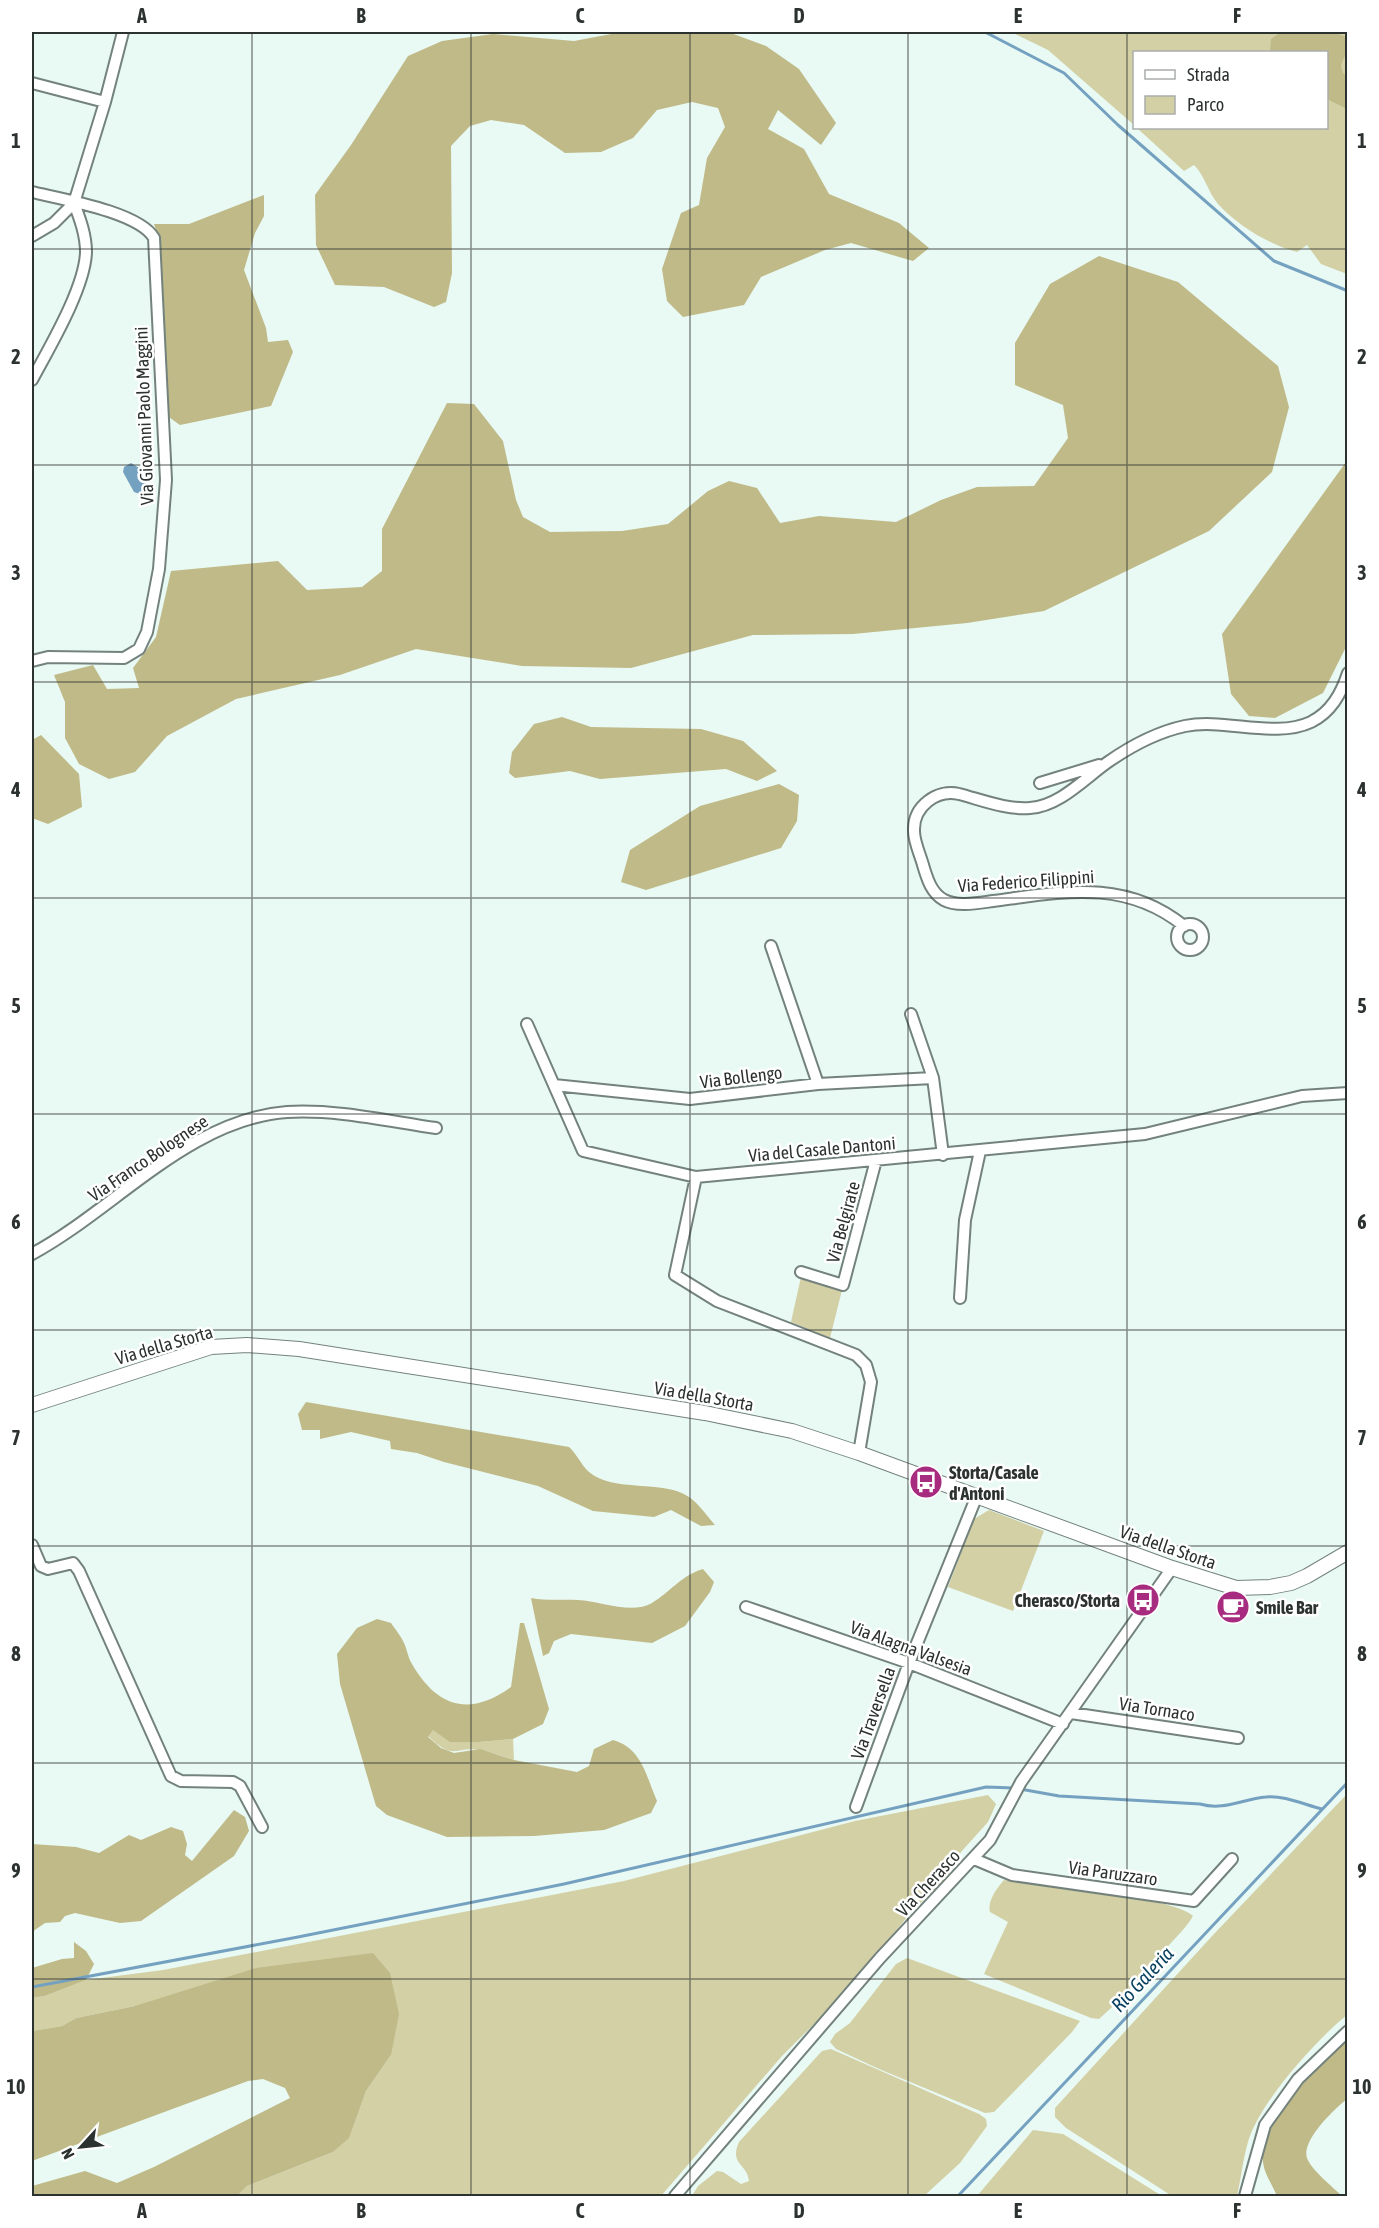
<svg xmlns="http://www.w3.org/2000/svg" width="1379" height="2228" viewBox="0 0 1379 2228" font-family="'Asap Condensed',sans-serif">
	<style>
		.green { fill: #d3d0a6 }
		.forest { fill: #bfba88 }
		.water { fill: #75a1c1 }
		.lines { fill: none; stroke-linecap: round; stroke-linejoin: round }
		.stream { stroke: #75a1c1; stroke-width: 3 }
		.minor-casing { stroke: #73827d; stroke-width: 14 }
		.major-casing { stroke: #73827d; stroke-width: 16 }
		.minor { stroke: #fff; stroke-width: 10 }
		.major { stroke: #fff; stroke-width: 14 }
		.grid { fill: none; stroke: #2c3230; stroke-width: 1.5; stroke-opacity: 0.55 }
		.labels { text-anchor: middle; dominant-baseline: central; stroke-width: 5; stroke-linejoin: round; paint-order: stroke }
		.street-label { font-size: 18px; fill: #2c3230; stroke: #fff }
		.poi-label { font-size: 18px; font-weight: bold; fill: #2c3230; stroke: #fff; text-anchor: start }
		.water-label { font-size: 20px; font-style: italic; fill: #063f5f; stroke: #fff }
		.neatline { fill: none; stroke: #2c3230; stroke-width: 2 }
		.grid-label { font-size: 20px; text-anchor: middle; font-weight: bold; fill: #2c3230 }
	</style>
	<rect width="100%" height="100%" fill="#e9f9f3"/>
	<path class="green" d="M1011,32H1347V274L1321,264L1307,245L1297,252C1270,245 1238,226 1218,204C1208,192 1205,176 1194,165L1184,171L1137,128H1326V52H1134V125L1048,50Z
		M801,1277L842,1290L830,1338L791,1322Z
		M989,1510L1044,1531L1013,1611L948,1587L974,1519Z
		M433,1730L479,1742L513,1739L514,1760C504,1757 492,1752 481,1750C454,1746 455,1762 428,1736Z
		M1347,1794V2015C1316,2040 1259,2103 1248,2142C1243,2159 1241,2179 1237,2196H1172L1066,2128L1055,2117V2108L1213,1935Z
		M988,1795L996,1804L988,1822L961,1852L945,1880L912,1911L850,1988L782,2056L661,2196H237L247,2186L333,2152L349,2137L366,2091L391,2055L135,2006L76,2018L62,2026L32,2031V1998L45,1996L86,1980L163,1970L624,1881L855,1821Z
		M1004,1880C1038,1885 1174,1897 1193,1916C1186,1928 1178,1935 1169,1945C1147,1971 1125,1996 1099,2019L1091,2018L984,1974L1008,1922L990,1912C987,1901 997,1888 1004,1880Z
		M907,1958L1080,2021L1072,2032L994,2112L985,2113L879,2069L836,2049L830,2042L835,2034L850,2023L896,1964Z
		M831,2049L979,2114L986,2119L987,2126L960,2163L924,2196H692L698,2186L717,2171L723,2172L741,2184L749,2181C747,2163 729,2165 739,2142L822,2051Z
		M1033,2130L1063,2134L1162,2196H977Z"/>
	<path class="forest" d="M622,32H728L766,46L799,69L836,123L821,145L778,110L768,129L804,149L829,194L899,223L929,248L913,261L851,243L825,250L761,277L744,305L683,317L667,301L662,269L681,213L699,205L707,158L725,127L718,108L692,102L657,110L633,138L601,152L565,153L524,125L491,120L470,126L451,146L452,273L446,302L434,307L384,287L335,285L316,245L315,195L351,145L408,56L442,41L493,34L574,41Z
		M1281,32C1292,31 1343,29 1347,39C1351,48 1343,58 1341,66L1343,73L1347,76V109L1327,99L1326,52H1270L1271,39Z
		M264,195V216L255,233L244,270L266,328L268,342L288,340L293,352L271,406L180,425L166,415L158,237L154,224H189Z
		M1099,256L1178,282L1278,366L1289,407L1272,472L1209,531L1044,611L967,623L853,634L753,635L631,668L522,666L416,649L340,675L236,699L167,736L135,772L109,779L79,764L65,738V702L54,675L93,665L107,689L139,688L133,668L156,637L171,571L278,561L307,590L362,587L382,571V529L447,403L474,404L503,441L516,500L523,517L550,532L622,531L668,524L708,491L729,481L757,488L780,523L819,516L896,522L941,500L977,487L1034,486L1068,438L1063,405L1015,385V343L1050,284Z
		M1347,454V645L1323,693L1275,718L1249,716L1231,694L1222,634L1346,462Z
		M562,717L591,727L701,729L743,741L777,771L757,781L726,769L600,779L570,771L515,778L509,773L512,752L534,724Z
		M41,735L79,774L82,807L48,824L32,818V740Z
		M779,784L799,795L797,821L781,848L646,890L621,882L630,850L700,806Z
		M306,1402L569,1447C577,1454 581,1465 589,1472C613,1493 663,1479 689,1497C699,1504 707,1516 715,1525L701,1526L671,1510L654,1517L593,1511L538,1486L444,1462L417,1453L391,1449L390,1441L351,1432L320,1439V1430H302L298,1414Z
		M703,1569L714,1582L710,1592L685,1626L652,1643L571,1634L554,1641L549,1653L543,1656L531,1598C547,1601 562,1599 578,1600C600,1601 632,1615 652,1603C670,1592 682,1575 703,1569Z
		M377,1619L391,1623C395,1629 401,1636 404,1643C407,1649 408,1658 412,1664C438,1709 471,1716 511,1687L520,1623H524L549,1709L543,1724L513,1739L479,1742H450L433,1730L428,1737L441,1748L454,1753L480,1749L514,1760L577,1772L589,1766L594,1749L613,1740C642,1748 646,1776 657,1801L651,1813L604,1830L534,1836L447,1837L387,1815L376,1806L340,1684L337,1654L357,1628Z
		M234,1810L245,1817L249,1831L234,1856L141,1921L120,1923L75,1913L65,1916L60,1922L45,1923L32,1932V1844L76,1847L99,1853L129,1835L141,1840L171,1827L183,1831L187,1844L185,1855L192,1861Z
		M74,1942L86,1951L94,1964L86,1980L45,1996L32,1998V1968L62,1959L74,1958Z
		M373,1953L390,1973L399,2014L391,2055L366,2091L349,2138L333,2152L247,2186L237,2196H32V2186L85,2171L117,2183L154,2167L290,2098L285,2088L263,2079L248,2081L32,2161V2031L62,2026L76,2018L135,2006L256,1968Z
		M1347,2036V2099C1334,2109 1301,2141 1307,2158C1312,2171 1332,2186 1342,2196H1277C1273,2186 1264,2173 1263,2162C1256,2113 1315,2066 1347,2036Z"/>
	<path class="water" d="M131,463L152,476L140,494L134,492L123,472L124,467Z"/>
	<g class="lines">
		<path class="stream" d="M985,32L1064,73L1118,125L1274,261L1348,291
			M1020,1789L1059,1796L1200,1804C1224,1811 1242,1799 1266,1797C1284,1795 1305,1805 1322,1809
			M32,1987L298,1937L564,1884L986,1787L1014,1788
			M958,2196L1348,1782"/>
		<defs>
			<path id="minor" d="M32,83L105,102
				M32,192C61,199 139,212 154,238L166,480L159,569L147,632L139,649L124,658L48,657L32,661
				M32,236L54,223L74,203L105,102L123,32
				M32,380C49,348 85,288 86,252C86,235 80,219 74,203
				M1040,783L1099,765
				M1177 937a13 13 0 1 1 26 0a13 13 0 1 1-26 0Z
				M1184,926C1125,878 1062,892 993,901C978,903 957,907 944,900C931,893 927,878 923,865C920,854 914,842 914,831C913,806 937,789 959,794C982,800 1007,810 1030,808C1060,806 1085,778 1108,762C1131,746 1157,732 1185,726C1225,718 1275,739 1311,722C1331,712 1341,694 1348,673
				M771,946L818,1084
				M911,1014L933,1078L943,1155
				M527,1024L583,1151L696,1177
				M554,1085L690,1099L818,1084L933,1078
				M32,1254C114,1210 189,1119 287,1112C336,1109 387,1121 436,1128
				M801,1272L843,1285L876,1160
				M960,1298L965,1220L980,1151
				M859,1453L871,1382L866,1365L856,1355L717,1301L675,1275L696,1177L1145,1134L1302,1096L1348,1093
				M32,1545L41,1566L48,1569L73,1563L79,1571L171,1776L181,1781L233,1782L240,1786L262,1827
				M746,1607L909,1663L1063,1724
				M1071,1713L1238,1738
				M856,1807L909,1663L976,1498
				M974,1859L1012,1875L1194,1901L1232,1859
				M675,2196L880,1958L990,1840L1021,1782L1172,1568
				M1245,2196L1265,2125L1298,2079L1348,2031"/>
			<path id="major" d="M32,1405L211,1347L247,1345L299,1349L705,1413L792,1431L859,1453L1172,1568L1236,1588L1270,1587L1291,1583L1307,1576L1348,1552"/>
		</defs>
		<use href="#minor" class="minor-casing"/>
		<use href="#major" class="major-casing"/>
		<use href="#minor" class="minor"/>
		<use href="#major" class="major"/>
	</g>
	<path class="grid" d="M252,32V2196M471,32V2196M690,32V2196M908,32V2196M1127,32V2196M32,249H1348M32,465H1348M32,682H1348M32,898H1348M32,1114H1348M32,1330H1348M32,1546H1348M32,1763H1348M32,1979H1348"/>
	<defs>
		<symbol id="bus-disc" viewBox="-11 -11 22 22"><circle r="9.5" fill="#a72c7f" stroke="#fff"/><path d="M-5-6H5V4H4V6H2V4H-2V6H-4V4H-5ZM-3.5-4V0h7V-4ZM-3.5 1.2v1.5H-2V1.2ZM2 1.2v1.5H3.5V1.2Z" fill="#fff"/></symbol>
		<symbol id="cafe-disc" viewBox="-11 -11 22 22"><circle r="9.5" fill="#a72c7f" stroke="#fff"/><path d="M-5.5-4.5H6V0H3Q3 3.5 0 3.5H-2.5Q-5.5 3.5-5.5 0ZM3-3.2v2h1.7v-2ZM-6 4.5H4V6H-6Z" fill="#fff"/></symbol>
	</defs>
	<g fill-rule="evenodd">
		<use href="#bus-disc" x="907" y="1463" width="38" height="38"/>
		<use href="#bus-disc" x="1124" y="1581" width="38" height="38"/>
		<use href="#cafe-disc" x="1214" y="1588" width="38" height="38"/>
	</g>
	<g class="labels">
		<g class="street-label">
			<text transform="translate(144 416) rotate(-92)">Via Giovanni Paolo Maggini</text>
			<text transform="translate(1026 881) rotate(-4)">Via Federico Filippini</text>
			<text transform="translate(741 1077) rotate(-7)">Via Bollengo</text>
			<text transform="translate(822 1149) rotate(-5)">Via del Casale Dantoni</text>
			<text transform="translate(148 1158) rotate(-34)">Via Franco Bolognese</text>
			<text transform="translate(843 1222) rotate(-75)">Via Belgirate</text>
			<text transform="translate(164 1345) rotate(-16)">Via della Storta</text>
			<text transform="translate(704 1396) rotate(10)">Via della Storta</text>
			<text transform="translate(1168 1547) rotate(19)">Via della Storta</text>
			<text transform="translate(911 1648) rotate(20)">Via Alagna Valsesia</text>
			<text transform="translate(1157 1709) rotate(9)">Via Tornaco</text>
			<text transform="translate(873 1713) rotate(-70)">Via Traversella</text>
			<text transform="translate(1113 1873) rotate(8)">Via Paruzzaro</text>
			<text transform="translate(928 1883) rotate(-47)">Via Cherasco</text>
		</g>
		<g class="poi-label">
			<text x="949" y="1472">Storta/Casale<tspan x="949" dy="21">d'Antoni</tspan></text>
			<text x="1120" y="1600" text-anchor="end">Cherasco/Storta</text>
			<text x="1256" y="1607">Smile Bar</text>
		</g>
		<g class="water-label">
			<text transform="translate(1142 1979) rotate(-47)">Rio Galeria</text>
		</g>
	</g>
	<rect width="1379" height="2228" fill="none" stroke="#ffffff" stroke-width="66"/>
	<rect x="1133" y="51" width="195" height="78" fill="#ffffff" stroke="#abadac" stroke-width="1.5"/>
	<rect x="1145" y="70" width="30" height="9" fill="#ffffff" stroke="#abadac" stroke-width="1.5"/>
	<text x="1187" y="81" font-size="18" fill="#2c3230">Strada</text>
	<rect x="1145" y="96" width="30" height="18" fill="#d3d0a6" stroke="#abadac" stroke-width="1.5"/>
	<text x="1187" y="111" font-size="18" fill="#2c3230">Parco</text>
	<g transform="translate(81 2147) rotate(243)" stroke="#ffffff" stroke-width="4.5" paint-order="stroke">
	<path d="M0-4.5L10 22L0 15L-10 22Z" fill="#2c3230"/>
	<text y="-9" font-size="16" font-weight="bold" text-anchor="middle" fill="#2c3230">N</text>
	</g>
	<rect x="33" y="33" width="1313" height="2162" class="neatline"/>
	<g class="grid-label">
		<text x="142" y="23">A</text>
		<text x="361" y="23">B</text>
		<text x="580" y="23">C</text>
		<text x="799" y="23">D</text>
		<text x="1018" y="23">E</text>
		<text x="1237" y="23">F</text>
		<text x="16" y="148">1</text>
		<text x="1362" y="148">1</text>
		<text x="16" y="364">2</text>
		<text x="1362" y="364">2</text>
		<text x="16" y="580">3</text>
		<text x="1362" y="580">3</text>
		<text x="16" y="797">4</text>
		<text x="1362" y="797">4</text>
		<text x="16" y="1013">5</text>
		<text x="1362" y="1013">5</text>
		<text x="16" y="1229">6</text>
		<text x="1362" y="1229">6</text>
		<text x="16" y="1445">7</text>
		<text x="1362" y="1445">7</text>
		<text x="16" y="1661">8</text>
		<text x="1362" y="1661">8</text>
		<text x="16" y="1878">9</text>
		<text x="1362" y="1878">9</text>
		<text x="16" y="2094">10</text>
		<text x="1362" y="2094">10</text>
		<text x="142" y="2218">A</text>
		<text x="361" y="2218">B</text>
		<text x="580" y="2218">C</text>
		<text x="799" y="2218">D</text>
		<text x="1018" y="2218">E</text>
		<text x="1237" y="2218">F</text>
	</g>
</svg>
